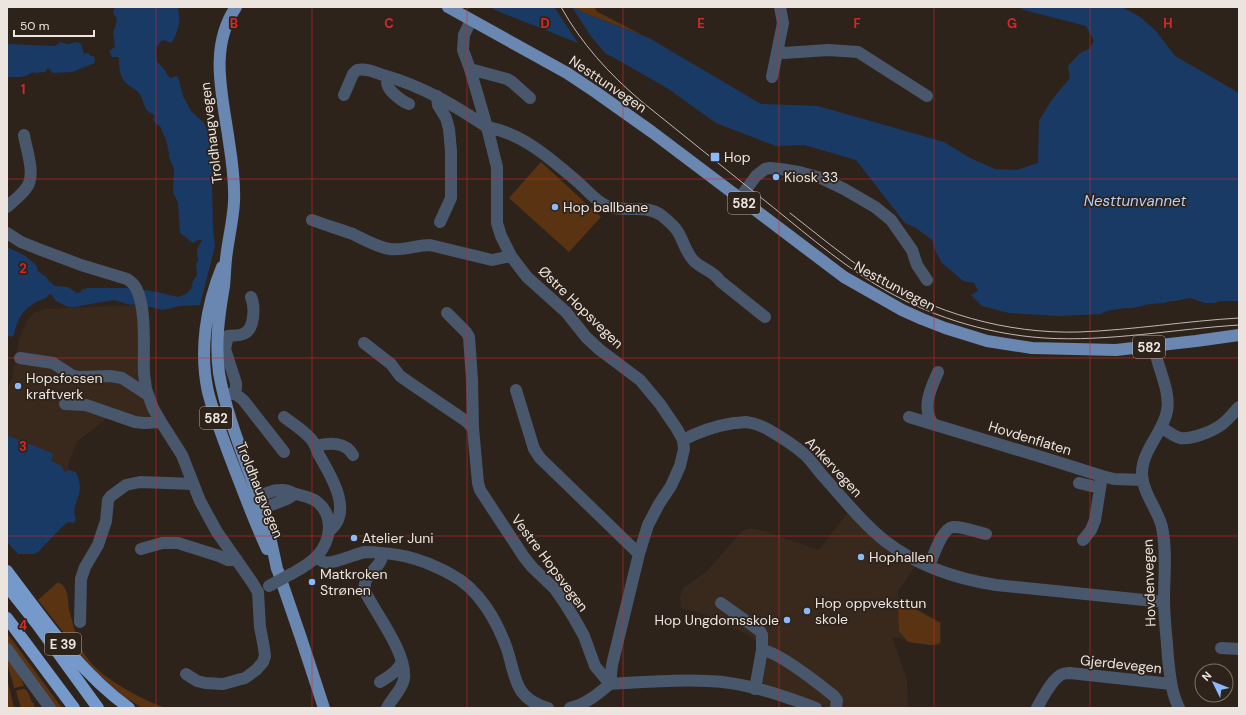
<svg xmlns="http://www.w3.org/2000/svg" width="1246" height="715" viewBox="0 0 1246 715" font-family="'DM Sans',sans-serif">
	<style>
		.built { fill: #39281c }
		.green { fill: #5a3313 }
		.water { fill: #1a3a66 }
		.pier { fill: #2e231b }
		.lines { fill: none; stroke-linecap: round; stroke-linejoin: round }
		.minor { stroke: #48576b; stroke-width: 12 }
		.major { stroke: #6987b1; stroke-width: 12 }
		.highway { stroke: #7699cc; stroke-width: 12 }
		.tram { stroke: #c1b9b2; stroke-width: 1 }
		.minor-bridge { stroke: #48576b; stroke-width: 12 }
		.grid { fill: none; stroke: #d62828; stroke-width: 1; stroke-opacity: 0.55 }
		.poi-dot { fill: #8bbafc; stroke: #2e231b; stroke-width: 1.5 }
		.labels { text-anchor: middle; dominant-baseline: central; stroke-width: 3.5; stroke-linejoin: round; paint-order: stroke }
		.shield { fill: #2e231b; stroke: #b3aba4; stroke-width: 1 }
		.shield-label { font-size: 13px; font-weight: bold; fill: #ece5df }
		.street-label { font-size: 14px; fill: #ece5df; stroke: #2e231b }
		.poi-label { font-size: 14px; fill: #ece5df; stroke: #2e231b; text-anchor: start }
		.water-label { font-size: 15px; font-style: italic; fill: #b2d0fc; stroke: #2e231b }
		.grid-label { font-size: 13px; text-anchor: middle; font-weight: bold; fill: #d62828; stroke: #2e231b; stroke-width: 3.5; stroke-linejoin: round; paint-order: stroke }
	</style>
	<rect width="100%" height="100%" fill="#2e231b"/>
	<path class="built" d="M137,305L157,426L107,418L77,442L68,464V470L66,472L63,470L61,466L51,461L53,455L7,435V389L12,378L19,339L27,321L34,313L44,309Z
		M849,511L916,565L898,591V596L901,600L941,622V644L936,646L892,637L907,679L908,708H829L752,680L757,642L748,635L703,614L681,608L680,597L683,588L707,571L742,531L751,528L770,533L819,550Z"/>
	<path class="green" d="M572,7H595L596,11L644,36L589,15Z
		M541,162L601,217L569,252L509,198Z
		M57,583H60C70,590 67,602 70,613C73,623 75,634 79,643C82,651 88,660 94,666C108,681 143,700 163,707V708H145L141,707L126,698L110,685L90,666L38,600Z
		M901,601L940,623V643L930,645L908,642L899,631L898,610Z
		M7,633L62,708H55L7,642Z
		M7,658L20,676L24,686L14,688C12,677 7,668 7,658Z
		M7,677V678L14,708H7Z
		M22,689H25C30,693 29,699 33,703H34V708H21L16,691Z"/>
	<path class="water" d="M115,7H178C178,11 179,13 179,16C180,24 176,36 172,42H168L165,40L161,41L156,48C157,53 156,57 157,62C163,66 166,73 170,78L176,76L178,77L183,96L191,111L204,123L211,139L213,228L215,246L200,305L179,306L163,310L136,304L131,305L114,300L90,304L76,307H68L56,301L51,294C47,295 48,298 43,299C26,305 17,317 14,335L11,337L7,335V247L24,255L36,265L38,271L46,277L49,281L55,286L68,287L77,293L81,292L82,289H84L85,290L86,288H132L157,292L178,297L186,294L191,289L193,281L197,275L196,264L198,261L197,249L202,240H198L193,243L180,233L178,203L173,192L174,169L169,157V153L166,140L160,126L156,124L153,119L155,117L153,114C142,111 145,98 138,92C133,87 124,84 122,77C119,71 119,65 119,58L117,57H112L109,51L115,47L113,32L115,28L117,19L113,13Z
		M491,7H572L589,15L649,38L761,104L818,106L944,142L970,158L995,169L1017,170L1038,163L1039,121L1051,101L1070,78L1068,66L1080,53L1089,49L1094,41L1086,26L1024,10L1019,7H1122L1140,17L1156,31L1175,56L1239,93V301H1219L1215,303H1205L1190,298L1175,301H1171L1164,303L1150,304L1133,308H1126L1106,311L1101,314L1059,316L1009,313L982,306L971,295L978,291L974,283L963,281L942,263L935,250L932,240L916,228L905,223L856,160L804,145L776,146L716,123L667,88L611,56L495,10Z
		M60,42L67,44L78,42L81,44L84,54L88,53L91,56H94L95,63L72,72L53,73L48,68L45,72L34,73L32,72C27,78 14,77 7,77V44L55,46Z
		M7,435L52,453L53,455L51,461L62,466L63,470L66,472L68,470L76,472C78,477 80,483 80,488C79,501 71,507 76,520L74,523L68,522L62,527L39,551L35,554H18L7,542Z"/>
	<path class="pier" d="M554,7H572L590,35L609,58L580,46Z"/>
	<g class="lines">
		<path class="minor" d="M471,20L464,35L463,50L470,69L487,127
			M778,49L784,53L828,50L858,52L927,96
			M470,69L507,79L512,82L530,98
			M390,77C388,79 386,83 388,86C390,92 403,102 409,104
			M772,77L783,23L780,7
			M344,95L353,74L357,70C366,68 374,72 383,75C422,86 454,105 487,127
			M437,96L438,105L446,118L449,129L451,151V198L440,222
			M739,199L756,176L765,169L770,168L780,169L799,172L821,178L844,189L875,207L891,220L912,250L917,265L927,280
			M7,207C14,200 22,195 27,187C36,174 26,149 24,135
			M312,220C325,225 339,229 353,234C365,240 377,247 390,249C403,251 417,245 430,245L492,260L511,256
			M7,233L21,242L41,250L81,265L127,279C130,281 134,284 136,288C147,309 143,349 144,374L146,389L153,408L161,422L182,455L200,501L217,532L252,582L258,592L260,627L264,648L265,656L263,662L256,670L245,678L223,684L205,683L197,681L186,674
			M447,313L466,332L469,337L472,380L473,428
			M364,343L391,364L400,376L410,383L466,421L473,428L478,483L480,490L524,557L532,567L555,589L564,602L574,618L584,636L595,666L610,684
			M1154,346C1157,367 1171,391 1167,411C1163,433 1142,450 1142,473C1142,492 1158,510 1162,527C1167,552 1164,576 1164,600C1164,619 1167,639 1168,658C1170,675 1171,692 1179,708
			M20,358L53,363L73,376L79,377L110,376L122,378L148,395
			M516,390L534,449L540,458L639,554
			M234,393L236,388V383L225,349L228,336C233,335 239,336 243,334C255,330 255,306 251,297
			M227,394C235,393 238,395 244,401L284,452
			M65,404L86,405L135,422L144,423L161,422
			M284,417C293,424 303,430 311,439C315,443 316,449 319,455C331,476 354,512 329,531
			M909,417L1048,459L1102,476L1114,479L1143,480
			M933,424C921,408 931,388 938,372
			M1161,427C1167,431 1173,436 1180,438C1191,440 1213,431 1221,425C1228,420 1233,413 1239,407
			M683,440C700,431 715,426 734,423C738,423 743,422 746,422C755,423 762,426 769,430C781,437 794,445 804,454C811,460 816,468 822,475C842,497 861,522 885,541C916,565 957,579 996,585L1164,602
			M316,446C329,442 346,442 353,455
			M1079,483L1100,488
			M251,504C260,495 271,489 284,490C288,490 292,493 296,494C303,496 310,497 316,501C335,515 331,541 317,556C310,564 300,569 291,574
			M251,507L261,509L287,499L295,494
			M1083,540L1091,530L1095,520L1102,476
			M141,549L162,543H178L219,556L228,560H237
			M383,553C382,556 382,559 380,562C376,569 366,575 365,584C363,590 369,599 372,604C383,623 407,657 404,679C402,690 392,698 387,708
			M317,556C319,558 321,561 324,562C332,565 355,554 365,552C370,552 375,552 380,553C407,554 429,562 452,575C479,589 497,621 507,649C516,677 514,699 548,708
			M929,566C933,557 942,528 953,527C962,526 977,532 986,534
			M721,603L760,631L762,635V650
			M80,622L81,579L85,567L98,545L106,521L108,500L111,496L126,485L140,482L193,484
			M1221,648L1239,649
			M7,649L50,708
			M380,682C389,676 397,672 402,662
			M610,684L612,665L639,554L648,525L659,504L671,486L680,466L684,449L683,440L677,429L660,404L640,380L600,350L586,337L566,312L527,277L520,268L511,256L501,236L497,223V167L487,127C524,134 551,159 579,183C587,190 595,200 605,205C622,214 644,203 661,215C667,220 674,225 678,232C684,242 686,253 694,261C702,269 714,271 720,281L765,317
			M755,689L762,650C779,652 819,684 834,696L837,700L836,708
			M570,708C585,705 598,694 610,684C642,682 676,679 708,681C744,682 782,695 816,708
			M1037,708C1042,699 1053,677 1063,674C1065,673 1068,673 1070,673L1171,684"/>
		<path class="major" d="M236,7C208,48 223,97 229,142C232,161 235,182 234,202C233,221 228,240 226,259C225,268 225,277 224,286C219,315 215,343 219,373C228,425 252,474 267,525C271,540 274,555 277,569
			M448,7L567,73L597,93L652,132L844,277L902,310L922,319L945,328L987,341L1032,348L1116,350L1196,341L1239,335
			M222,267C206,306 199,351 208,392C215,419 225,444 235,470C245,496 255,523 267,549
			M278,571L301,638L324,708"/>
		<path class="highway" d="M7,571C44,620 79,672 129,708
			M7,586L37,624L98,708
			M7,618L74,708"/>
		<path class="tram" d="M561,7C581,43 609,74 641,101C680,133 720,164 759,196C797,226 834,259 875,284C925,315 985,334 1044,338C1109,342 1174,329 1239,325
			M790,213C817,234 843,256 872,275C934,313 1006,334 1079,332C1133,330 1186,321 1239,318"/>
		<path class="minor-bridge" d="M269,586L291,574"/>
	</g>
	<path class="grid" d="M156,7V708M312,7V708M467,7V708M623,7V708M779,7V708M934,7V708M1090,7V708M7,179H1239M7,358H1239M7,536H1239"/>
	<g class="poi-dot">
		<rect x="710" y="152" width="10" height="10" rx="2"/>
		<circle cx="776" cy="177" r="4"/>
		<circle cx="555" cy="207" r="4"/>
		<circle cx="18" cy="386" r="4"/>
		<circle cx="354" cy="538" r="4"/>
		<circle cx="861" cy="557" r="4"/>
		<circle cx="312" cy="582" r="4"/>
		<circle cx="807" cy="611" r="4"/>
		<circle cx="787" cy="620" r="4"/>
	</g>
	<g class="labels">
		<g class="shield">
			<rect x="728" y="192" width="32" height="22" rx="3"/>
			<rect x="1133" y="336" width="32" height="22" rx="3"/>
			<rect x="200" y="407" width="32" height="22" rx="3"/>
			<rect x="45" y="633" width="36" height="22" rx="3"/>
		</g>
		<g class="shield-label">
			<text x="744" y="203">582</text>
			<text x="1149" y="347">582</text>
			<text x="216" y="418">582</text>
			<text x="63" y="644">E 39</text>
		</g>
		<g class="street-label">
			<text transform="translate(608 84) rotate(34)">Nesttunvegen</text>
			<text transform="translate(211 133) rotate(-97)">Troldhaugvegen</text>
			<text transform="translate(895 286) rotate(28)">Nesttunvegen</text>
			<text transform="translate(581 307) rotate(44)">Østre Hopsvegen</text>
			<text transform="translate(1030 438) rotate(17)">Hovdenflaten</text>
			<text transform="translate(834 467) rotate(47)">Ankervegen</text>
			<text transform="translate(260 490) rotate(68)">Troldhaugvegen</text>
			<text transform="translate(550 563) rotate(53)">Vestre Hopsvegen</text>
			<text transform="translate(1149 583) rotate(-92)">Hovdenvegen</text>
			<text transform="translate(1121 664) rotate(6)">Gjerdevegen</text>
		</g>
		<g class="poi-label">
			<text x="724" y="157">Hop</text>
			<text x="784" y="177">Kiosk 33</text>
			<text x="563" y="207">Hop ballbane</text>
			<text x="26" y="378">Hopsfossen<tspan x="26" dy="16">kraftverk</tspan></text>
			<text x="362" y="538">Atelier Juni</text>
			<text x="869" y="557">Hophallen</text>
			<text x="320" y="574">Matkroken<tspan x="320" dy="16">Strønen</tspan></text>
			<text x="815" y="603">Hop oppveksttun<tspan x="815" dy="16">skole</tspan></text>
			<text x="779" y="620" text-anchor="end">Hop Ungdomsskole</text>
		</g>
		<g class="water-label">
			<text x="1135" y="201">Nesttunvannet</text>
		</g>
	</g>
	<g class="grid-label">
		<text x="234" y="28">B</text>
		<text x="389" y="28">C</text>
		<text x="545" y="28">D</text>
		<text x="701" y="28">E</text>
		<text x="857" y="28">F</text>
		<text x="1012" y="28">G</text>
		<text x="1168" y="28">H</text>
		<text x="23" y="94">1</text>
		<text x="23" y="273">2</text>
		<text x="23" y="451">3</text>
		<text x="23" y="630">4</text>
	</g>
	<rect width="1246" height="715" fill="none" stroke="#ece5df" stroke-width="16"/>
	<g transform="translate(1214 683) rotate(313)"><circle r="19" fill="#2e231b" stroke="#7a7169"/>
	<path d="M0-3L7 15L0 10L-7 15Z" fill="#8bbafc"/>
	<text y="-6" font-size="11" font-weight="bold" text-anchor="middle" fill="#ece5df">N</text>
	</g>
	<path d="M14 30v6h80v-6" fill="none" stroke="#ece5df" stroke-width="2"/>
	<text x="20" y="30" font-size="12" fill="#ece5df" stroke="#2e231b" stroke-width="3" paint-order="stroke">50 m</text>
</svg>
